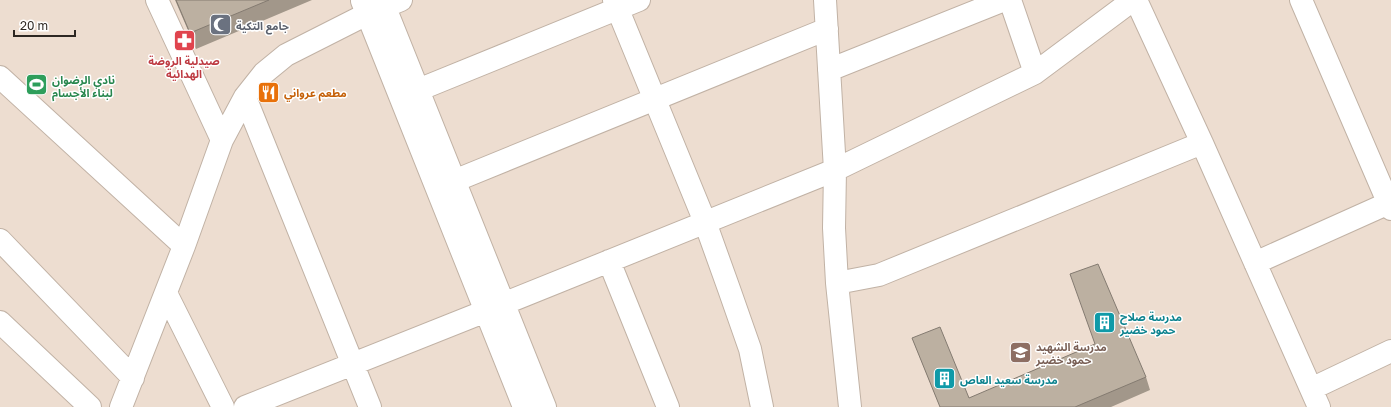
<svg xmlns="http://www.w3.org/2000/svg" width="1391" height="407" viewBox="0 0 1391 407" font-family="'Golos Text','Noto Sans Arabic',sans-serif">
	<style>
		.lines { fill: none; stroke-linecap: round; stroke-linejoin: round }
		.minor-casing { stroke: #c1b2a5; stroke-width: 24 }
		.minor { stroke: #fff; stroke-width: 22 }
		.wall { fill: #a2978a }
		.building { fill: #bcb0a1; stroke: #847b71 }
		.labels { text-anchor: middle; dominant-baseline: central; stroke-width: 3; stroke-linejoin: round; paint-order: stroke }
		.worship-label { font-size: 11px; font-weight: bold; fill: #5b616d; stroke: #fff; text-anchor: start }
		.health-label { font-size: 11px; font-weight: bold; fill: #be3a42; stroke: #fff }
		.leisure-label { font-size: 11px; font-weight: bold; fill: #27864d; stroke: #fff; text-anchor: start }
		.food-label { font-size: 11px; font-weight: bold; fill: #c56008; stroke: #fff; text-anchor: start }
		.culture-label { font-size: 11px; font-weight: bold; fill: #0d838f; stroke: #fff; text-anchor: start }
		.education-label { font-size: 11px; font-weight: bold; fill: #785e54; stroke: #fff; text-anchor: start }
	</style>
	<rect width="100%" height="100%" fill="#edddd0"/>
	<g class="lines">
		<defs>
			<path id="minor" d="M157,0L222,140
				M382,0L545,407
				M614,0L705,222L729,289L750,349L762,407
				M825,0L835,170L834,228L837,283L850,407
				M1010,0L1035,73
				M1136,0L1202,143L1319,407
				M1301,0L1391,209
				M362,1L524,407
				M829,70L1004,0
				M0,77L184,246
				M418,90L639,0
				M245,97L370,407
				M454,181L827,29
				M0,240L133,378
				M609,261L668,407
				M1255,263L1391,202
				M837,283L879,275L1202,143
				M166,293L223,407
				M503,304L835,170L1035,73L1133,0
				M0,322L90,407
				M1311,389L1391,351
				M121,407L184,246L222,140L245,97L264,73L286,55L367,14L401,0
				M245,407L486,311"/>
		</defs>
		<use href="#minor" class="minor-casing"/>
		<use href="#minor" class="minor"/>
	</g>
	<path class="wall" d="M175,0H312L196,49Z
		M912,338L969,398L1146,377L1150,390L1111,407H940Z"/>
	<path class="building" d="M176,0H269L190,33Z
		M1098,264L1146,377L1075,407H940L912,338L940,327L969,398L1095,344L1070,274Z"/>
	<defs>
		<symbol id="mosque-square" viewBox="-11 -11 22 22"><rect x="-9" y="-9" width="18" height="18" rx="4" fill="#6b7280" stroke="#fff"/><path d="M3.5-4.9A6 6 0 1 0 3.5 4.9A5 5 0 1 1 3.5-4.9Z" fill="#fff"/></symbol>
		<symbol id="pharmacy-square" viewBox="-11 -11 22 22"><rect x="-9" y="-9" width="18" height="18" rx="4" fill="#e0444e" stroke="#fff"/><path d="M-2-6h4v4h4v4h-4v4h-4v-4h-4v-4h4Z" fill="#fff"/></symbol>
		<symbol id="stadium-square" viewBox="-11 -11 22 22"><rect x="-9" y="-9" width="18" height="18" rx="4" fill="#2e9e5b" stroke="#fff"/><path d="M0-5a6.5 5 0 1 0 0 10a6.5 5 0 1 0 0-10ZM-3.5-1.8h7v3.6h-7Z" fill="#fff"/></symbol>
		<symbol id="restaurant-square" viewBox="-11 -11 22 22"><rect x="-9" y="-9" width="18" height="18" rx="4" fill="#e8710a" stroke="#fff"/><path d="M-5-6h1v4h1v-4h1v4h1v-4h1v5L-1.5 .5V6h-2V.5L-5-1ZM5-6V6H3V1.5H1.5Q1.5-4 5-6Z" fill="#fff"/></symbol>
		<symbol id="building-square" viewBox="-11 -11 22 22"><rect x="-9" y="-9" width="18" height="18" rx="4" fill="#0f9aa8" stroke="#fff"/><path d="M-4-6H4V6H1V3H-1V6H-4ZM-2.5-4.3h1.7v1.8h-1.7ZM.8-4.3h1.7v1.8H.8ZM-2.5-1h1.7V.8h-1.7ZM.8-1h1.7V.8H.8Z" fill="#fff"/></symbol>
		<symbol id="school-square" viewBox="-11 -11 22 22"><rect x="-9" y="-9" width="18" height="18" rx="4" fill="#8d6e63" stroke="#fff"/><path d="M0-5L7-2L0 1L-7-2ZM-4 1L0 2.5L4 1V4Q0 6-4 4Z" fill="#fff"/></symbol>
	</defs>
	<g fill-rule="evenodd">
		<use href="#mosque-square" x="208" y="12" width="25" height="25"/>
		<use href="#pharmacy-square" x="172" y="28" width="25" height="25"/>
		<use href="#stadium-square" x="24" y="72" width="25" height="25"/>
		<use href="#restaurant-square" x="256" y="80" width="25" height="25"/>
		<use href="#building-square" x="1092" y="310" width="25" height="25"/>
		<use href="#school-square" x="1008" y="340" width="25" height="25"/>
		<use href="#building-square" x="932" y="366" width="25" height="25"/>
	</g>
	<g class="labels">
		<g class="worship-label">
			<text x="236" y="25">جامع التكية</text>
		</g>
		<g class="health-label">
			<text x="184" y="60">صيدلية الروضة<tspan x="184" dy="13">الهدائية</tspan></text>
		</g>
		<g class="leisure-label">
			<text x="52" y="79">نادي الرضوان<tspan x="52" dy="13">لبناء الأجسام</tspan></text>
		</g>
		<g class="food-label">
			<text x="284" y="92">مطعم عرواني</text>
		</g>
		<g class="culture-label">
			<text x="1120" y="316">مدرسة صلاح<tspan x="1120" dy="13">حمود خضير</tspan></text>
			<text x="960" y="379">مدرسة سعيد العاص</text>
		</g>
		<g class="education-label">
			<text x="1036" y="346">مدرسة الشهيد<tspan x="1036" dy="13">حمود خضير</tspan></text>
		</g>
	</g>
	<path d="M14 30v6h61v-6" fill="none" stroke="#2d2722" stroke-width="2"/>
	<text x="20" y="30" font-size="12" fill="#2d2722" stroke="#ffffff" stroke-width="3" paint-order="stroke">20 m</text>
</svg>
